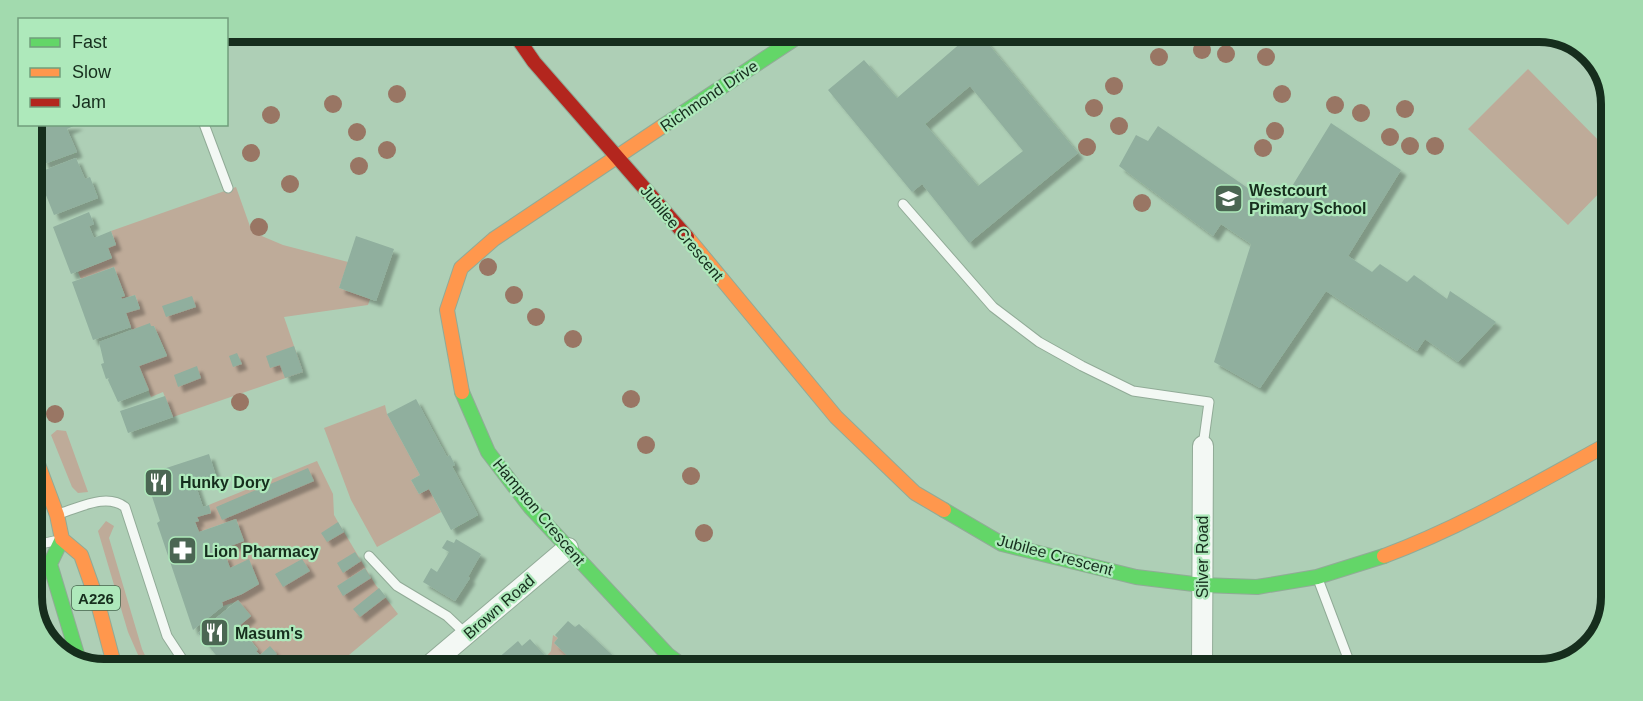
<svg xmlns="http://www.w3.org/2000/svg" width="1643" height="701" viewBox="0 0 1643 701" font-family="Arial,sans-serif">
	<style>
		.green { fill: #beab99 }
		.building { fill: #90af9e; fill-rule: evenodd; filter: url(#shadow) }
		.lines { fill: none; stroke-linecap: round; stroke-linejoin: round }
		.lane-casing { stroke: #91ab97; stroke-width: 11 }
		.street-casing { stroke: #91ab97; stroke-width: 22 }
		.fast-casing { stroke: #91ab97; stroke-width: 16 }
		.slow-casing { stroke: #91ab97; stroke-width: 16 }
		.jam-casing { stroke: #91ab97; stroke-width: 16 }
		.lane { stroke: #f3f8f4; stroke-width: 9 }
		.street { stroke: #f3f8f4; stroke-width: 20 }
		.fast { stroke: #63d668; stroke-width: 14 }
		.slow { stroke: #ff974d; stroke-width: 14 }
		.jam { stroke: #b3261e; stroke-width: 14 }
		.tree { fill: #997664 }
		.labels { text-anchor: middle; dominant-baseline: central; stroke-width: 4.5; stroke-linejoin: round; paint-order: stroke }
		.shield { fill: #aee9bb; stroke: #44664c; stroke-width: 1.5 }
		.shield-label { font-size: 15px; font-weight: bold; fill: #162e1d }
		.street-label { font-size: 16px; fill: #162e1d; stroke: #aee9bb }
		.poi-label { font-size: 16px; font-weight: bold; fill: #162e1d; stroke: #aee9bb; text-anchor: start }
		.rim { fill: none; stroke: #162e1d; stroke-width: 8 }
	</style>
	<defs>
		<filter id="shadow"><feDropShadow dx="5.5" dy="5.5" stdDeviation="1.5" flood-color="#0004"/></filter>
	</defs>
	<rect width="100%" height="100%" fill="#aecfb6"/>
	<path class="green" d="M1528,69L1611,153L1610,182L1568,225L1468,129Z
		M236,187L252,232L283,245L348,262L339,288L370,299L368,305L284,317L303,372L173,417L163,392L151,397L139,366L167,355L154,326L132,330L126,313L140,308L135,295L122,299L121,297L125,296L114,267L81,279L78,272L112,258L108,248L116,244L111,231Z
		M385,405L387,414L420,475L411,480L419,494L429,489L441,512L377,547L351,500L324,428Z
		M57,430L66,431L88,492L78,493L72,487L51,435Z
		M317,461L333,494L334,515L338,522L375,584L398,614L337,665H327L319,655L307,665H264L270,647L260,655L256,651L258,649L239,626L251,616L238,601L223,606L222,602L242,594L259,584L249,560L230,568L225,554L212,558L210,554L244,541L236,519L199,532L195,522L199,521L197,517L211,513L209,505L211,504Z
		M106,521L114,526L109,538L142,649L149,664H142L128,632L98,531Z
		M553,635L558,638L554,643L578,666H538L551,651Z"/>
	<path class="building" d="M970,35H981L1078,153L969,243L922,184L912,192L828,90L864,60L897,98ZM970,86L1023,151L978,186L925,124Z
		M1331,123L1401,170L1348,256L1372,272L1380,264L1407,282L1414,275L1447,299L1450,291L1496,322L1458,362L1425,339L1417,351L1326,291L1260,388L1214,362L1251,244L1221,224L1213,236L1119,166L1136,135L1148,141L1158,126L1278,209Z
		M32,124H78L67,129L77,152L44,164L32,133Z
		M76,158L85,179L90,177L98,198L54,215L37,173Z
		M89,212L94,224L89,226L94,238L111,231L116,245L108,248L112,258L71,274L53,227Z
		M356,236L394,249L376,301L339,288Z
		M114,267L125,296L121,297L122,299L135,295L140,309L126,313L131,327L93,340L72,282Z
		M192,296L196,307L166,317L162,306Z
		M150,323L151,326H154L167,356L139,366L149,390L118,402L108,380L109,378L106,379L101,364L104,363L99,342Z
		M294,346L303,372L285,378L280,365L270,368L266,356Z
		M237,353L242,364L233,367L229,356Z
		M197,366L201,378L178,387L174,375Z
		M165,396L173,417L128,433L120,411Z
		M416,399L447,457L450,455L455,465L452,466L478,515L451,530L429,489L419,494L411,480L420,475L387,414Z
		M209,454L216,476L195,483L203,507L209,505L211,513L197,517L199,521L195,522L199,532L236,519L244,541L216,551L210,554L212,558L225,554L230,568L249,559L259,584L242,594L222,602L223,606L193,630L157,523L160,521L145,475Z
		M308,468L314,481L222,520L216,507Z
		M338,522L344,532L327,542L321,533Z
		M456,539L481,554L468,577L470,578L455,601L423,582L431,568L437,572L449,552L442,548L447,540L454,543Z
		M355,552L361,561L343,573L337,563Z
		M302,559L310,571L283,587L275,574Z
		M365,568L371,578L343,596L337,586Z
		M379,588L386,597L360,617L353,609Z
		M238,600L251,616L239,626L258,650L256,651L260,655L270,646L277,654L263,665H224L198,633Z
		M568,621L575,627L579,624L624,666H578L554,643L558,638L555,635Z
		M530,639L547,658L538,666H489L518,641L522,646Z
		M319,655L327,665H307Z"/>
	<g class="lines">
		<defs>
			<path id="lane" d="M204,124L228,188
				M903,204L993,307L1039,342L1082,366L1133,391L1209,402L1203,446
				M61,513C81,507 107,493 125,507L167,636L186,665
				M32,546L54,541
				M369,556L397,586L447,616L467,635
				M1318,579L1352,669"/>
			<path id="street" d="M430,665L568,548
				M1202,668L1203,446"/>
			<path id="fast" d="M663,126L802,34
				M462,392L488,452L530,507L668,655L683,666
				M944,510L1002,544L1136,577L1202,585L1257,587L1317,577L1384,556
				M62,539L50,564L80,664"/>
			<path id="slow" d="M687,237L836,417L915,493L944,510
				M462,392L447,310L461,268L494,239L663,126
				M32,448L57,515L62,539L81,555L97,600L114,664
				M1384,556C1462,527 1535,484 1608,444"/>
			<path id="jam" d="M514,33L534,62L687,237"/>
		</defs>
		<use href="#lane" class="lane-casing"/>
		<use href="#street" class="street-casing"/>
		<use href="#fast" class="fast-casing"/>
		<use href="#slow" class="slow-casing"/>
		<use href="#jam" class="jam-casing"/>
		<use href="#lane" class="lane"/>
		<use href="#street" class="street"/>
		<use href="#fast" class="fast"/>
		<use href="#slow" class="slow"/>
		<use href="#jam" class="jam"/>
	</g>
	<g class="tree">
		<circle cx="1202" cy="50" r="9"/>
		<circle cx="1226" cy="54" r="9"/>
		<circle cx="1159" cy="57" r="9"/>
		<circle cx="1266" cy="57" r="9"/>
		<circle cx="1114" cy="86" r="9"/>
		<circle cx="397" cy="94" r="9"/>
		<circle cx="1282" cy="94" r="9"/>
		<circle cx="333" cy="104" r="9"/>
		<circle cx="1335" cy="105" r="9"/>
		<circle cx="1094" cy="108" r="9"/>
		<circle cx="1405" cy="109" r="9"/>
		<circle cx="1361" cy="113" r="9"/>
		<circle cx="271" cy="115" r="9"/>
		<circle cx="1119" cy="126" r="9"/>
		<circle cx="1275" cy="131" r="9"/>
		<circle cx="357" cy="132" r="9"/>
		<circle cx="1390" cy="137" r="9"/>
		<circle cx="1410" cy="146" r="9"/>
		<circle cx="1435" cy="146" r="9"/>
		<circle cx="1087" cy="147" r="9"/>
		<circle cx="1263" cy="148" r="9"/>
		<circle cx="387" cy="150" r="9"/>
		<circle cx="251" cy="153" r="9"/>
		<circle cx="359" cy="166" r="9"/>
		<circle cx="290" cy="184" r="9"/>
		<circle cx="1142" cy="203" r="9"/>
		<circle cx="259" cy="227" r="9"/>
		<circle cx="488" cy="267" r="9"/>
		<circle cx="514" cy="295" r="9"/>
		<circle cx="536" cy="317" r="9"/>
		<circle cx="573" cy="339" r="9"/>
		<circle cx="631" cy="399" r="9"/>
		<circle cx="240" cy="402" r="9"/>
		<circle cx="55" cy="414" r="9"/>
		<circle cx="646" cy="445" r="9"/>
		<circle cx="691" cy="476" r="9"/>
		<circle cx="704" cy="533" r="9"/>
	</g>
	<defs>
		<symbol id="school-square" viewBox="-11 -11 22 22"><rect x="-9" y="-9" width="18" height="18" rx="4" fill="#4b6653" stroke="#aee9bb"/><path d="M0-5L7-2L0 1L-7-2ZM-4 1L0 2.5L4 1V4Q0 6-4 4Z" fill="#fff"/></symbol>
		<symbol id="restaurant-square" viewBox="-11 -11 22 22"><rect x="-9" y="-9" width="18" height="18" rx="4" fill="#4b6653" stroke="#aee9bb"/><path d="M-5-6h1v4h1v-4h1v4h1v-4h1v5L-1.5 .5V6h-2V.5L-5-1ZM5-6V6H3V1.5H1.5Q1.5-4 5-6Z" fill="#fff"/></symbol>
		<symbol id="pharmacy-square" viewBox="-11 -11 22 22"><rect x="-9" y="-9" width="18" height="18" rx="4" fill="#4b6653" stroke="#aee9bb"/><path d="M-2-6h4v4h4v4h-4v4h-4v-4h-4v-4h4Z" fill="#fff"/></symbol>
	</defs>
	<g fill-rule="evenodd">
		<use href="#school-square" x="1212" y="182" width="33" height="33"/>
		<use href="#restaurant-square" x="142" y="466" width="33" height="33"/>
		<use href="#pharmacy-square" x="166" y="534" width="33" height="33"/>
		<use href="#restaurant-square" x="198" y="616" width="33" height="33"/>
	</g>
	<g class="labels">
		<rect class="shield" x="72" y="586" width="48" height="24" rx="4.5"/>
		<g class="shield-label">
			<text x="96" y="598">A226</text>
		</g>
		<g class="street-label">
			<text transform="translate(709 96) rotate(-34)">Richmond Drive</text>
			<text transform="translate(682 233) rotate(50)">Jubilee Crescent</text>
			<text transform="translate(539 512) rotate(50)">Hampton Crescent</text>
			<text transform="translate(1055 555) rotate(15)">Jubilee Crescent</text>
			<text transform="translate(1202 557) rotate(-90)">Silver Road</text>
			<text transform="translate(499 607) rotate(-41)">Brown Road</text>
		</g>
		<g class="poi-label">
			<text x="1249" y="190">Westcourt<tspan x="1249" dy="18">Primary School</tspan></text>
			<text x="180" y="482">Hunky Dory</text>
			<text x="204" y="551">Lion Pharmacy</text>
			<text x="235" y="633">Masum's</text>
		</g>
	</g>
	<path d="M0 0H1643V701H0ZM104 42H1539A62 62 0 0 1 1601 104V597A62 62 0 0 1 1539 659H104A62 62 0 0 1 42 597V104A62 62 0 0 1 104 42Z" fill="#a2daae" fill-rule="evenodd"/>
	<path class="rim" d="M104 42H1539A62 62 0 0 1 1601 104V597A62 62 0 0 1 1539 659H104A62 62 0 0 1 42 597V104A62 62 0 0 1 104 42Z"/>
	<rect x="18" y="18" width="210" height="108" fill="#aee9bb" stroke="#719e7c" stroke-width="1.5"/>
	<rect x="30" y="38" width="30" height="9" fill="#63d668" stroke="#719e7c" stroke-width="1.5"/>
	<text x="72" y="48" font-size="18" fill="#162e1d">Fast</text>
	<rect x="30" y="68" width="30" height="9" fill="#ff974d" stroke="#719e7c" stroke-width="1.5"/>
	<text x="72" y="78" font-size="18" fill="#162e1d">Slow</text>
	<rect x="30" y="98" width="30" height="9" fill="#b3261e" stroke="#719e7c" stroke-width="1.5"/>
	<text x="72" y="108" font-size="18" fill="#162e1d">Jam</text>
</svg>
